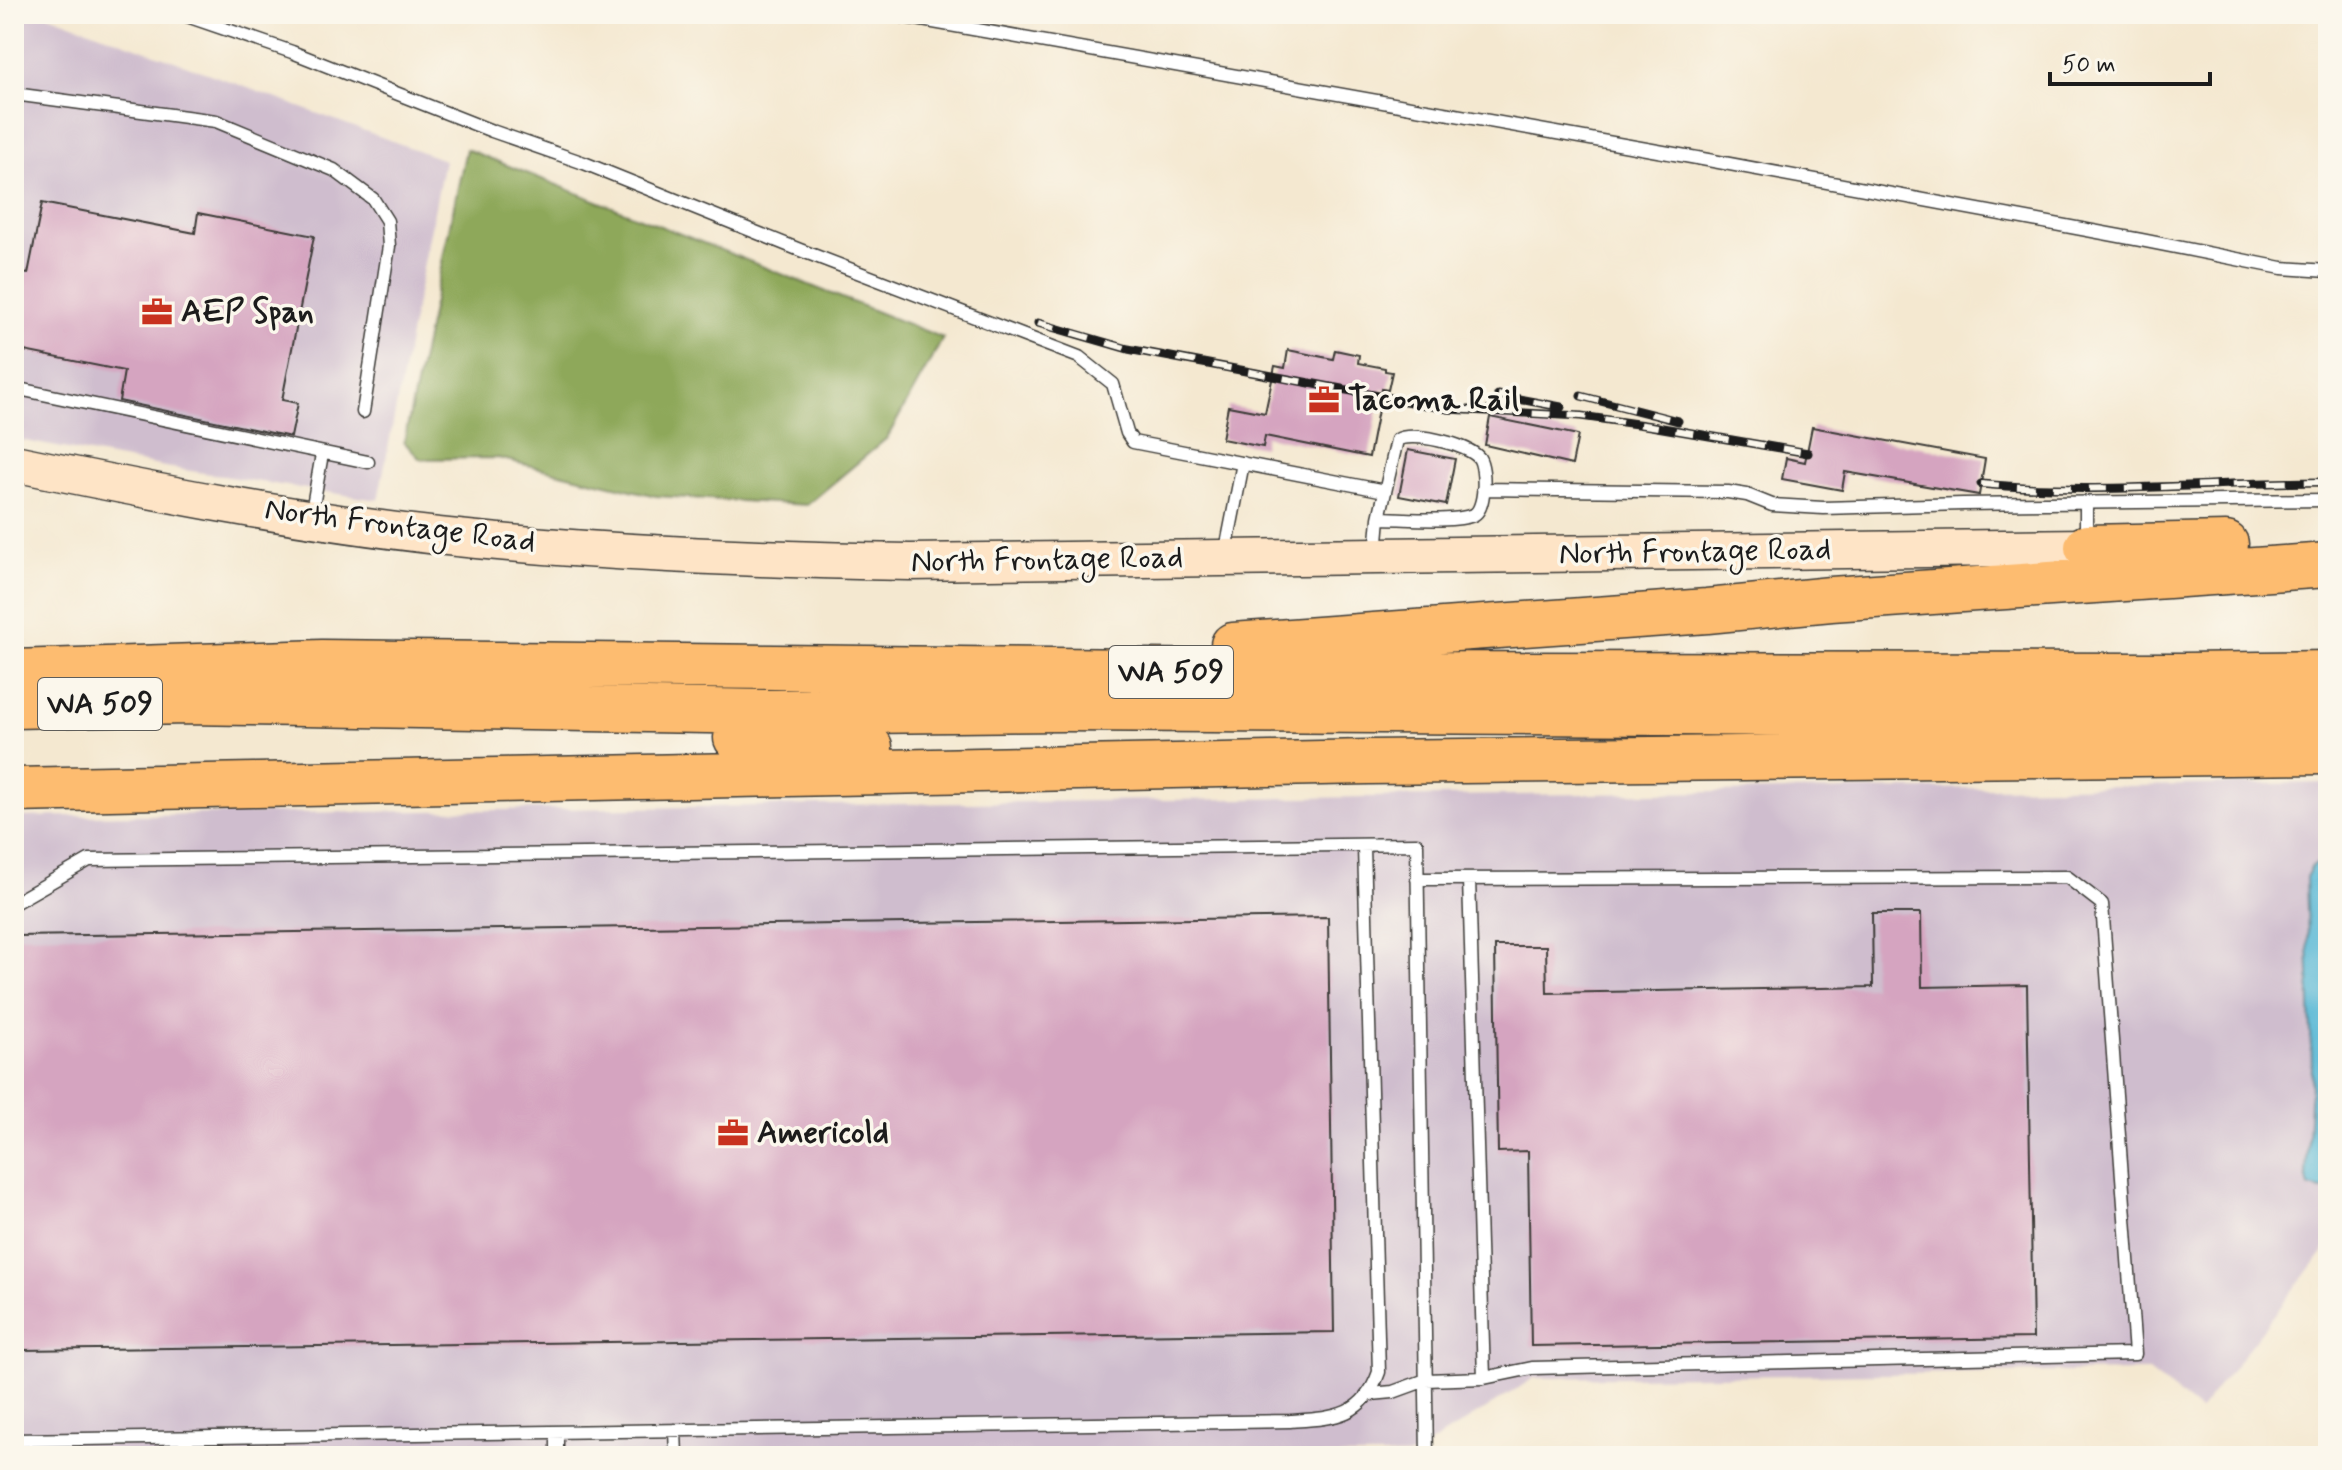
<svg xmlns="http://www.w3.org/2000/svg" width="2342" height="1470" viewBox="0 0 2342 1470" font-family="Mynerve,sans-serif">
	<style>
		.industrial { fill: #cfbdce }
		.forest { fill: #8ea85a; stroke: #55623b; stroke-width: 2 }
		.water { fill: #57b7d5; stroke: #3a6a78; stroke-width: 2 }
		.building { fill: #d5a4c0 }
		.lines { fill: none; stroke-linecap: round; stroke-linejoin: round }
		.lane-casing { stroke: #3c3b37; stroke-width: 15 }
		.secondary-casing { stroke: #3c3b37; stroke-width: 39 }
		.highway-casing { stroke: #3c3b37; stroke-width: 47 }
		.lane { stroke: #fff; stroke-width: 12 }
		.secondary { stroke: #fee4c6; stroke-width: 36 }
		.highway { stroke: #fdbc70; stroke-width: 44 }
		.rail-casing { stroke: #1c1c1c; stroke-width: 9 }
		.rail { stroke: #fbf7ec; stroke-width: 6; stroke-dasharray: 18; stroke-linecap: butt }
		.labels { text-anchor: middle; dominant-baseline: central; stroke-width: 7; stroke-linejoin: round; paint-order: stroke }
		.shield { fill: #fbf7ec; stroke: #5f5e5a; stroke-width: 2 }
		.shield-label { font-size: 30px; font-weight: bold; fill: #1c1c1c }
		.poi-label { font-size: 32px; font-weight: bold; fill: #1c1c1c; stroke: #fbf7ec; text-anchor: start }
		.street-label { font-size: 32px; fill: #1c1c1c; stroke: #fbf7ec }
	</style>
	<rect width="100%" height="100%" fill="#fbf7ec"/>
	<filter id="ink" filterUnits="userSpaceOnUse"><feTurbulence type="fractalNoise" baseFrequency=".0125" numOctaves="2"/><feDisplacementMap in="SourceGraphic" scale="16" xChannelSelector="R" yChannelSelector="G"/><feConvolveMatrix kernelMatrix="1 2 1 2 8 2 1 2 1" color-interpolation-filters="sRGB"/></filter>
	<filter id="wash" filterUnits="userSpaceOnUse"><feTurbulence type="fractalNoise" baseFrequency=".006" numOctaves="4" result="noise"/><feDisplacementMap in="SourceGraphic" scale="32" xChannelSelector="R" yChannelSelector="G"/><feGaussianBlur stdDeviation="1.8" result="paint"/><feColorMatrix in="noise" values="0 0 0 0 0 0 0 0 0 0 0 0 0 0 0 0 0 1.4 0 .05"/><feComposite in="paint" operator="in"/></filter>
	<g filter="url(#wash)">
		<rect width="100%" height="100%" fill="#f4e8d0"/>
		<path class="industrial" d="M14,14H46L444,160L378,500L165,467L14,439Z
			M2328,783V1246L2199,1411L2149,1371L1534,1378L1411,1456H14V817Z"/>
		<path class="forest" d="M466,149L943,338L887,438L807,505L656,496L498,458L420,459L404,442Z"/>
		<path class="water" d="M2328,859V1188L2322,1190L2309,1187L2306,1175L2312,1067L2306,877L2312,866Z"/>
		<g id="blocks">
			<path class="building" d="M42,203L195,233L198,213L314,236L282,400L298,403L291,437L119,401L124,371L14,349V272L28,274Z
				M1288,350L1333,359L1335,350L1359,355L1358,363L1385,368V371L1392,372L1388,390L1382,389L1369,457L1265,436L1263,447L1222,439L1228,406L1265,413L1275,366L1285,368Z
				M1490,417L1578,435L1572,465L1485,445Z
				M1812,427L1985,459L1979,495L1845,472L1842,490L1782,479L1786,458L1805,462Z
				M1408,450L1455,459L1446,505L1399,496Z
				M1872,913H1921L1922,987L2027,985L2033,1338L1531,1346L1528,1151L1498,1152L1495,946H1546L1547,993L1873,987Z
				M1328,917L1334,1332L21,1350L15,936Z"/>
		</g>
	</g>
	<g filter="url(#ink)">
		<use href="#blocks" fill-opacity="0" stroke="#3c3b37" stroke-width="2"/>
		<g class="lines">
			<defs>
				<path id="lane" d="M181,14L292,52L492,131L584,163L800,250L1079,357L1113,384L1127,433L1133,442L1385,491
					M888,14L1697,158L2141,240L2282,268L2328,271
					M14,94L216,121L334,170L373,199L387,221L389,246L363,412
					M14,388L368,462
					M1483,489L1728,492L1747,495L1772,505L1823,508L1963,504L2328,500
					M2086,504V539
					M311,517L322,454
					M1376,553L1379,518L1397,440C1411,431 1468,444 1479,458C1486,469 1486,510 1473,515C1454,523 1401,518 1379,518
					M1225,555L1243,463
					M1469,879L1484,1378
					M14,903L89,860L1417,844L1427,1456
					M1371,1394L1393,1392L1426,1380L1484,1378L1532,1368L2135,1354L2102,904L2067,877L1417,879
					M675,1430L676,1456
					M557,1432V1456
					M14,1440L1290,1421C1333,1418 1363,1418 1379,1372L1364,847"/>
				<path id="secondary" d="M14,463C154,492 296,520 438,536C595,553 753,559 910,562L2087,547"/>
				<path id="highway" d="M2087,547L2226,544
					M1233,645L1707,611L1831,599L2328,565
					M14,672L322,662L1427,674L2184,675L2328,673
					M14,706L186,702L766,712L1064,709L2120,716L2328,712
					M736,738L870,747
					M14,790L1369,762L2328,752"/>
			</defs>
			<use href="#lane" class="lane-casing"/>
			<use href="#secondary" class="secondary-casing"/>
			<use href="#highway" class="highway-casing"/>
			<use href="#lane" class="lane"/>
			<use href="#secondary" class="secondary"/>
			<use href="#highway" class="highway"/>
			<defs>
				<path id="rail" d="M310,14L318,17
					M1038,323L1128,349L1448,409L1581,416L1651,426L1808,453
					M1498,395L1561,407
					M1581,396L1678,421
					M1981,484C2096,495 2213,482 2328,482"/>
			</defs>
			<use href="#rail" class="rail-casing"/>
			<use href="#rail" class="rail"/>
		</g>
	</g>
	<defs>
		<symbol id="office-bare" viewBox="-9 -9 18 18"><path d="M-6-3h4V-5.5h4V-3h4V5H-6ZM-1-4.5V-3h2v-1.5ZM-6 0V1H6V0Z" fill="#c8321e" stroke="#fbf7ec" stroke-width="2.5" paint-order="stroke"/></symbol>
	</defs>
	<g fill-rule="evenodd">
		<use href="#office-bare" x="135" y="290" width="44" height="44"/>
		<use href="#office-bare" x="1302" y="378" width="44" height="44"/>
		<use href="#office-bare" x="711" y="1111" width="44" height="44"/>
	</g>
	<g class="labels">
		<g class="shield">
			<rect x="1109" y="646" width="124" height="52" rx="6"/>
			<rect x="38" y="678" width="124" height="52" rx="6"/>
		</g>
		<g class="shield-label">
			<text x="1171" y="672">WA 509</text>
			<text x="100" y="704">WA 509</text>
		</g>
		<g class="poi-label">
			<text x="181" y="312">AEP Span</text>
			<text x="1348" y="400">Tacoma Rail</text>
			<text x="757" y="1133">Americold</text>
		</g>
		<g class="street-label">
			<text transform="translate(400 526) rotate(7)">North Frontage Road</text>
			<text transform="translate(1695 552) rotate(-1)">North Frontage Road</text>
			<text transform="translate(1047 560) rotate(-1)">North Frontage Road</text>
		</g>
	</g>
	<rect width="2342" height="1470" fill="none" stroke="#fbf7ec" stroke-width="48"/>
	<path d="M2050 72v12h160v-12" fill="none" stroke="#1c1c1c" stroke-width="4"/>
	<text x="2062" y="72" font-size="24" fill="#1c1c1c" stroke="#fbf7ec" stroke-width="6" paint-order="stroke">50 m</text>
</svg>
